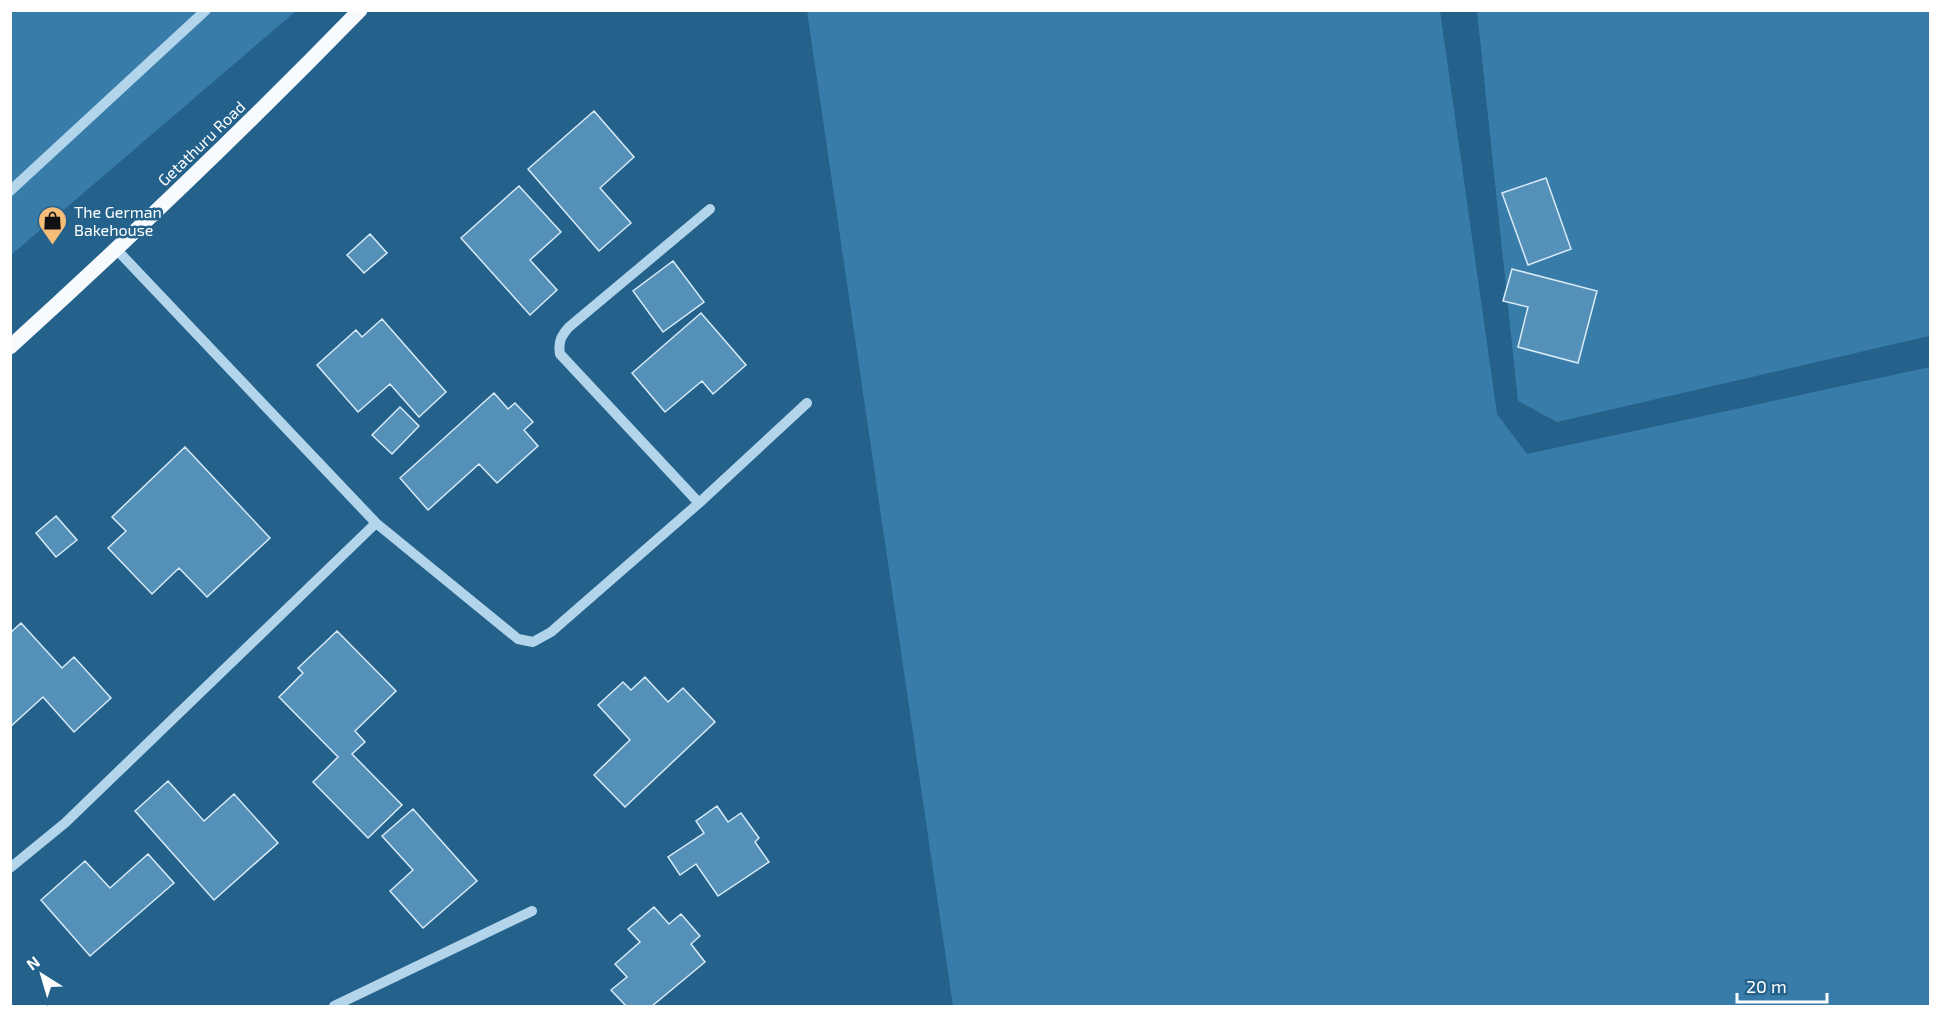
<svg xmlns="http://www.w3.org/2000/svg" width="1941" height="1017" viewBox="0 0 1941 1017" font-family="'Exo 2',sans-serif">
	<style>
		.green { fill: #387da9 }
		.building { fill: #5490b7; stroke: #d8ebf8; stroke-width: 1.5 }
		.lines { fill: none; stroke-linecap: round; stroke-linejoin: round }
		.minor { stroke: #b3d5eb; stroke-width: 10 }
		.major { stroke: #f7fbfe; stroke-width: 15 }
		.labels { text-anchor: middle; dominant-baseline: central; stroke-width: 5; stroke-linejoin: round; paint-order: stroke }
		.street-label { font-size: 16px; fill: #fff; stroke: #24628c }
		.poi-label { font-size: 16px; fill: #fff; stroke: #24628c; text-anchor: start }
	</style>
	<rect width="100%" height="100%" fill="#24628c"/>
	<path class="green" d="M11,11H296L11,255Z
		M807,11H1440L1497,414L1527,454L1930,367V1006H953Z
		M1477,11H1930L1929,336L1557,422L1518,401Z"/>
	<path class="building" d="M594,111L634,157L600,188L631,223L599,251L528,169Z
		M1546,178L1571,249L1528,265L1502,193Z
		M519,186L561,232L530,260L557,290L530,315L461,238Z
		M370,234L387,253L364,273L347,255Z
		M673,261L704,302L663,332L633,291Z
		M1512,269L1597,291L1578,363L1518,347L1528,307L1503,301Z
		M701,313L746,365L713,394L702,381L665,412L632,373Z
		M382,319L446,392L419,417L390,384L358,412L317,365L356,330L362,337Z
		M494,393L508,409L515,403L533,422L524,430L538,446L497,483L479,464L428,510L400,478Z
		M400,407L419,426L392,454L372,435Z
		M185,447L270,538L207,597L179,568L152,594L108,548L126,531L112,517Z
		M56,516L77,540L56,557L36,533Z
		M21,623L62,668L74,657L111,698L74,732L43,697L10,727V633Z
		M337,631L396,691L355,731L365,742L352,754L402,805L368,838L313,782L338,757L279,697L303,673L298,668Z
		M645,677L668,702L683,688L715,722L625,807L594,775L630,740L598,705L623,682L631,690Z
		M168,781L204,821L234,794L278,843L214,900L135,811Z
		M717,806L728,822L741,813L759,838L755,842L769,862L718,896L696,864L680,875L668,857L704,833L696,821Z
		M413,809L477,881L423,928L390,891L413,870L382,836Z
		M148,854L174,883L90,956L41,900L85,861L110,888Z
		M654,907L669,924L681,914L700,936L691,944L705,962L652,1006H626L611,990L627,977L615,964L640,942L628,929Z"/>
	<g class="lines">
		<path class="minor" d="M10,191L206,10
			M117,250L376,523L518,639L533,642L551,632L699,503L807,403
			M699,503L560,354C558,342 561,336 569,327L710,209
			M10,868L65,823L376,523
			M334,1006L532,911"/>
		<path class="major" d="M10,347C130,238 247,126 360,10"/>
	</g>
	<defs>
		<symbol id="shop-pin" viewBox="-11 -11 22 30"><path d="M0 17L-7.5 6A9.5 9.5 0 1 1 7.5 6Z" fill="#f5bd77" stroke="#24628c"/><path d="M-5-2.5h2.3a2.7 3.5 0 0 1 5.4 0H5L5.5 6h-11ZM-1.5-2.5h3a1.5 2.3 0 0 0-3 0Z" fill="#111"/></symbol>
	</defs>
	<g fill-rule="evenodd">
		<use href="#shop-pin" x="36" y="204" width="33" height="45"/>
	</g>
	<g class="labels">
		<g class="street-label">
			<text transform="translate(201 143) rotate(-44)">Getathuru Road</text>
		</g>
		<g class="poi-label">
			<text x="74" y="211">The German<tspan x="74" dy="18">Bakehouse</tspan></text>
		</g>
	</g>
	<rect width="1941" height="1017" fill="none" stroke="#ffffff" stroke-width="24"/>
	<g transform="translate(42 975) rotate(323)" stroke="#24628c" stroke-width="4.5" paint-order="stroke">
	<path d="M0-4.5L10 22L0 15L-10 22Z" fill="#ffffff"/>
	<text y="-9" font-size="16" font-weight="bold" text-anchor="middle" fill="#ffffff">N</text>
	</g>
	<path d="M1737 993v9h90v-9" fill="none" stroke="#ffffff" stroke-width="3"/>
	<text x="1746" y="993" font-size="18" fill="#ffffff" stroke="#24628c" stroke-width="4.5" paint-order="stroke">20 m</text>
</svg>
